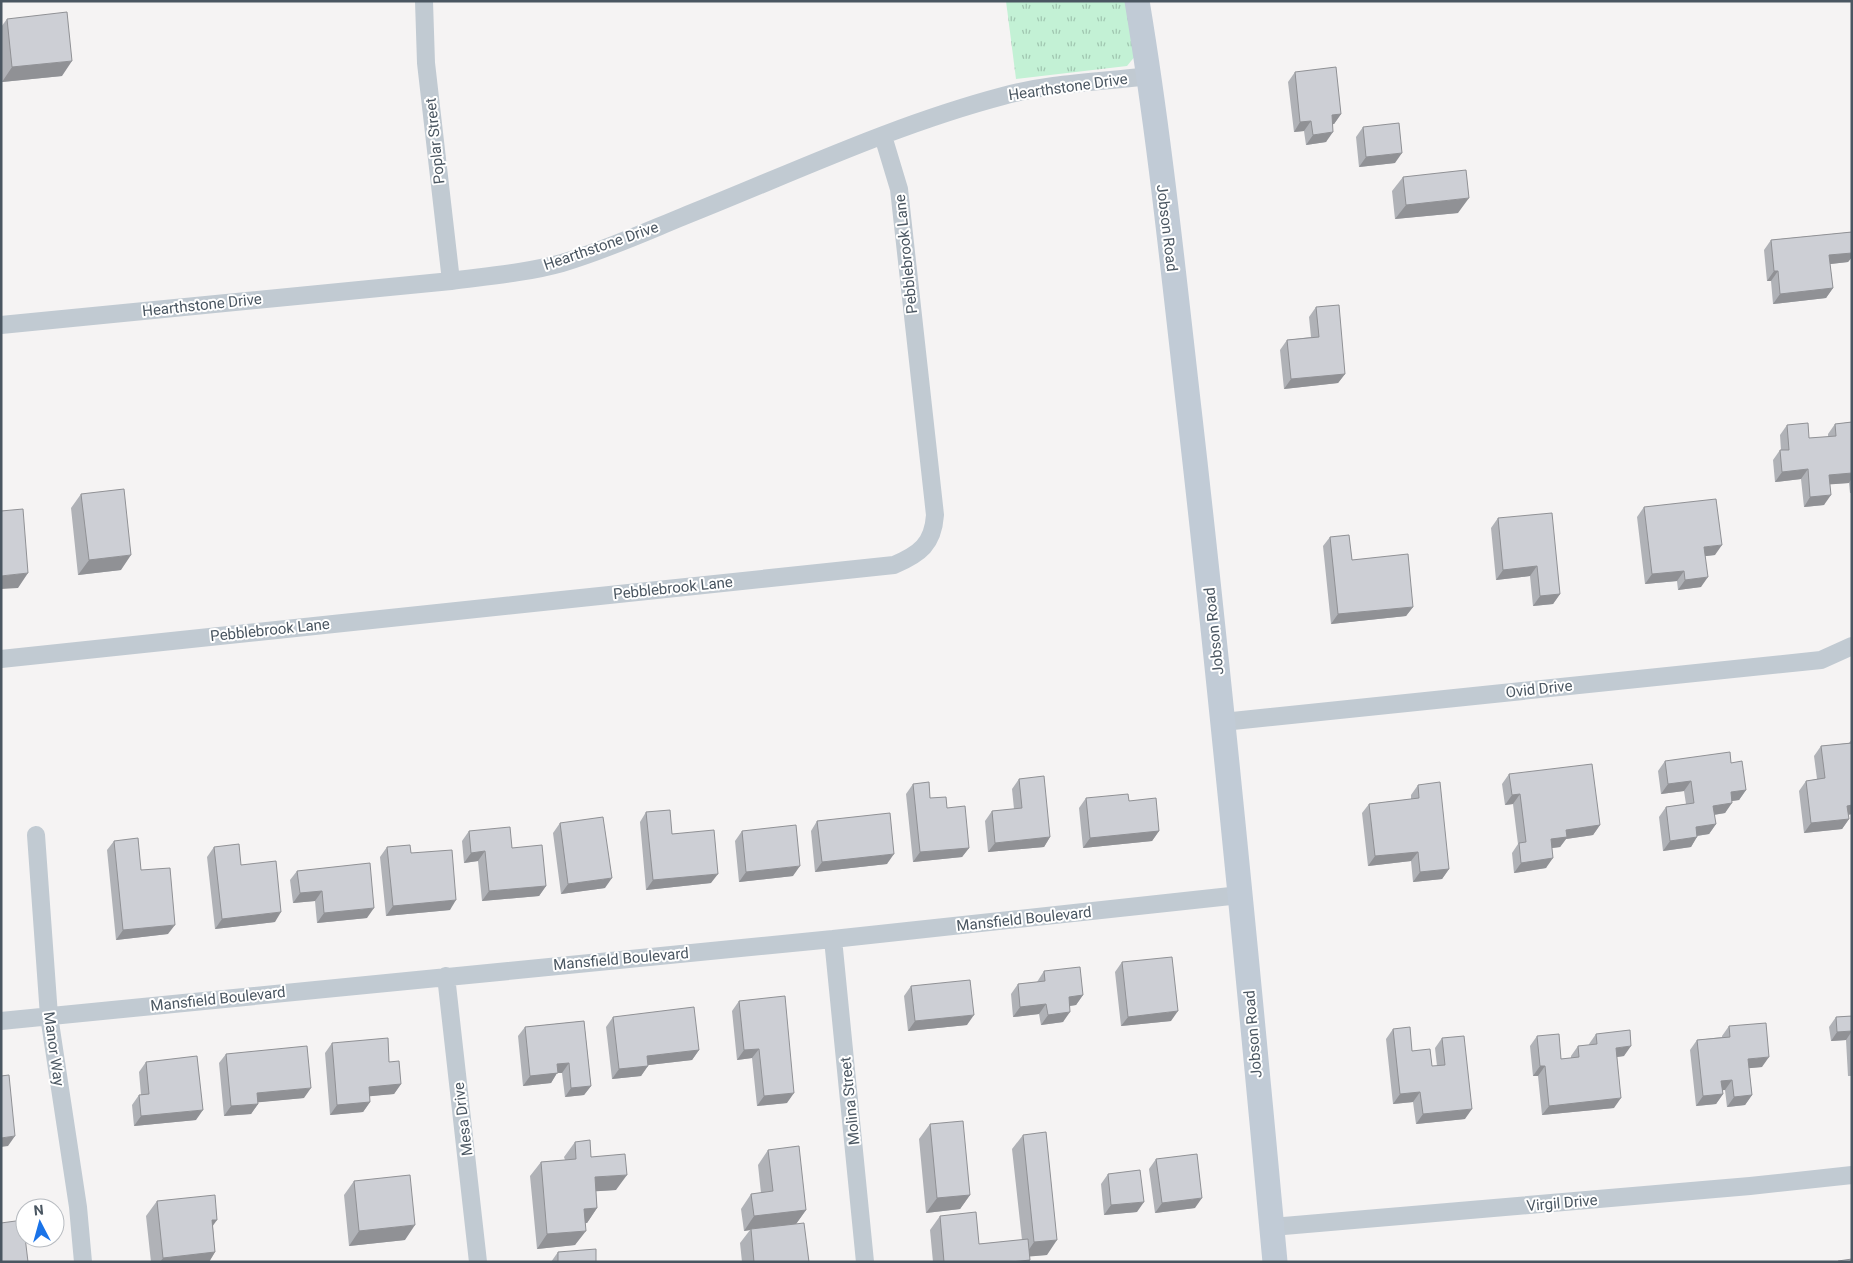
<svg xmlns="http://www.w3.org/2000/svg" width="1853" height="1263" viewBox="0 0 1853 1263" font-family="Roboto,sans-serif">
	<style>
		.park { fill: url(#park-tufts) }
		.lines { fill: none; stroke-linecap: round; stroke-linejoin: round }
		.street { stroke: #c1cad2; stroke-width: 18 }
		.secondary { stroke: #c1cbd6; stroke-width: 25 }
		.wall { fill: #b0b2b7 }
		.shaded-wall { fill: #909195 }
		.building { fill: #cdcfd5; stroke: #909195 }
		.labels { text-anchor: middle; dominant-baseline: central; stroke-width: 4; stroke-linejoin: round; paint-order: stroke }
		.street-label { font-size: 15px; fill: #4a5661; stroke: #fff }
	</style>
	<defs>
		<pattern id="park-tufts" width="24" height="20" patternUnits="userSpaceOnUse" patternTransform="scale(1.25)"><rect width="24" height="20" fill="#c3f1d5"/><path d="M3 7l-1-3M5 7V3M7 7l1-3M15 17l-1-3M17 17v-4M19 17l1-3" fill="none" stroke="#a0c6b0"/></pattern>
	</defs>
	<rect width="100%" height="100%" fill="#f5f3f3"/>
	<path class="park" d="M1006,1H1129L1136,55L1127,66L1016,79Z"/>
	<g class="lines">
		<path class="street" d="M424,1L426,63L451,281
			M1,325L451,281C488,276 526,273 562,263C603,251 643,233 682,217C788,175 893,125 1003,96C1050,83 1101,82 1149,76
			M1,659L894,565C920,554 933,544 935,515L899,189L883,136
			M1223,722L1821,660L1852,646
			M36,835L49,1016L78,1207L83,1262
			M833,939L865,1262
			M446,976L478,1262
			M1,1021L833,939L1240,895
			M1272,1227L1750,1186L1852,1175"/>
		<path class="secondary" d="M1137,1C1160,139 1174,279 1190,418C1222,699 1249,980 1275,1262"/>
	</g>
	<path class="wall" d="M7,19L62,76L2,82L1,27Z
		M1295,72L1341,114L1334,124H1333L1326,142L1306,145L1304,131L1294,132L1288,82Z
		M1363,127L1395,163L1359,167L1356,137Z
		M1403,177L1458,213L1395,219L1392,191Z
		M1852,232V257L1848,262L1830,264L1833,288L1826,298L1773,304L1771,281H1767L1764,250L1771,240Z
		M1316,307L1345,374L1338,383L1284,389L1280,350L1287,340L1311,337L1309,317Z
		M1852,422V493H1850L1849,483L1830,484L1824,505L1804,507L1801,479L1775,482L1773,460L1780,450H1781L1780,435L1787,425L1809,438L1828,437V434L1835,424Z
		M81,494L121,570L78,575L71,508Z
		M1644,507L1715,555L1705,556L1701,587L1678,590L1677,581L1645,584L1637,517Z
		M1498,518L1560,594L1553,604L1533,606L1530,576L1496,580L1491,528Z
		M1330,537L1352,560L1413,607L1406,616L1331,624L1323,546Z
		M1852,739V814L1848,815L1849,819L1842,829L1804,833L1799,791L1806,781L1817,779L1814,756L1821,746L1849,743Z
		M1665,761L1731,763L1746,790L1739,800L1732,801L1725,813L1714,815L1716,824L1709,834L1697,836L1691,847L1663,851L1659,817L1666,807L1686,804L1684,791L1661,794L1658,771Z
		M1509,774L1600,825L1593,835L1566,839L1560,847L1552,848L1546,868L1514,873L1512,853L1518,844L1513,804L1505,805L1502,784Z
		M1019,779L1050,837L1044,847L988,852L985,821L992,811L1014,809L1012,789Z
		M913,784L930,798L969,848L962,857L913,862L906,794Z
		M1418,785L1449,869L1442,879L1413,882L1411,861L1368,866L1362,813L1369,804L1411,799V795Z
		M1086,798L1129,801L1159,831L1152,841L1083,848L1079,808Z
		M646,812L672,834L711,883L646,890L640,822Z
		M817,821L887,864L815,872L811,831Z
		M560,823L605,888L561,894L553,833Z
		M469,831L546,886L539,896L482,901L478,861L464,863L462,841Z
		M742,831L793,876L739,882L735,841Z
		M114,841L168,934L116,940L107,850Z
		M214,847L241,865L275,922L215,929L207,857Z
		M387,847L411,853L450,910L386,916L380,857Z
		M297,871L367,918L317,923L315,901L293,903L290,880Z
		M1122,962L1171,1021L1121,1026L1115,972Z
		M1044,971L1083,995L1076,1005L1070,1006L1063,1022L1041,1025L1039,1014L1013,1017L1011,994L1018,984L1037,982Z
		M911,986L967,1025L908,1031L904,996Z
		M739,1001L787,1103L757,1106L752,1058L737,1060L732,1011Z
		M1852,1016V1076H1848L1846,1040L1831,1041L1829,1027L1836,1017Z
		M613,1017L699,1050L692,1060L648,1065L641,1076L612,1079L606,1027Z
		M584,1021L591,1086L584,1095L565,1097L562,1073H557L551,1083L523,1086L518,1036L525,1027Z
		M1729,1026L1762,1067L1749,1068L1752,1095L1745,1105L1727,1107L1725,1090H1722L1723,1094L1716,1104L1696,1106L1690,1050L1697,1040L1722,1037V1036Z
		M1393,1029L1412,1051L1432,1066H1437L1435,1048L1442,1038L1465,1119L1416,1124L1413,1102L1393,1104L1386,1039Z
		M1596,1034L1624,1056L1617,1057L1614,1108L1542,1115L1538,1076H1533L1530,1046L1537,1036L1561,1059L1571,1058V1056L1578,1046L1589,1045V1044Z
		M332,1043L389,1062L401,1084L394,1094L369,1096L370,1102L363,1112L330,1115L325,1053Z
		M226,1054L304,1098L258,1102V1104L251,1114L224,1116L219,1063Z
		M146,1062L196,1120L134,1126L132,1105L139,1095H141L139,1072Z
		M930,1124L970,1195L960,1209L926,1213L919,1139Z
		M1023,1135L1047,1255L1029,1256L1030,1260L1028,1262H933L930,1230L940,1216L979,1244L1022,1240L1012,1149Z
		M575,1142L591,1157L616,1190L596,1191L597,1208L587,1223H585L575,1245L537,1249L530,1176L541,1162L565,1160L564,1157Z
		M768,1150L806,1210L796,1224L809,1262H742L740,1243L750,1230L744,1231L741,1209L751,1194L761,1193L758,1165Z
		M1156,1159L1195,1208L1155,1213L1149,1169Z
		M1108,1174L1137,1212L1104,1215L1101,1184Z
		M354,1181L405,1240L349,1246L344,1195Z
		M157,1201L213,1227L215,1252L209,1262H151L146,1216Z
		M558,1252L596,1262H551Z"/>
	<path class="shaded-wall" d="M72,61L62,76L2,82L12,67Z
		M1341,114L1334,124L1325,125L1332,115Z
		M1311,121L1304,131L1294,132L1300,122Z
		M1333,132L1326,142L1306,145L1313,135Z
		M1402,153L1395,163L1359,167L1366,157Z
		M1469,198L1458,213L1395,219L1406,205Z
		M1852,253V257L1848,262L1822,265L1829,255Z
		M1774,271H1778L1771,281H1767Z
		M1833,288L1826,298L1773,304L1780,294Z
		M1345,374L1338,383L1284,389L1291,379Z
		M1808,469L1801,479L1775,482L1782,472Z
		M1852,473V478L1849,483L1822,485L1829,475Z
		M1831,495L1824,505L1804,507L1810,497Z
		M1722,545L1715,555L1698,557L1704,547Z
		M131,555L121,570L78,575L89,560Z
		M1537,566L1530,576L1496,580L1503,570Z
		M1684,571L1677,581L1645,584L1652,574Z
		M28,573L18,588L1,589V576Z
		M1708,577L1701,587L1678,590L1685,580Z
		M1560,594L1553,604L1533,606L1540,596Z
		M1413,607L1406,616L1331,624L1338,614Z
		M1691,781L1684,791L1661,794L1668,784Z
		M1746,790L1739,800L1724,802L1731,792Z
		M1520,794L1513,804L1505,805L1512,795Z
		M1732,803L1725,813L1706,816L1713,806Z
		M1852,805V814L1840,816L1847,806Z
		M1849,819L1842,829L1804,833L1811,823Z
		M1716,824L1709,834L1689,837L1696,827Z
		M1600,825L1593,835L1566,839L1560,847L1544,849L1551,839L1566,830Z
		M1159,831L1152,841L1083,848L1090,838Z
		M1050,837L1044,847L988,852L995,843Z
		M1697,837L1691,847L1663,851L1670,841Z
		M969,848L962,857L913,862L920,852Z
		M485,851L478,861L464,863L471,853Z
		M1418,852L1411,861L1368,866L1375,856Z
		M894,854L887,864L815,872L822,862Z
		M1553,858L1546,868L1514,873L1521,863Z
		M800,866L793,876L739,882L746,872Z
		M1449,869L1442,879L1413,882L1420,872Z
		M718,874L711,883L646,890L653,880Z
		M612,878L605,888L561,894L568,884Z
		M546,886L539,896L482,901L489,891Z
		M322,891L315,901L293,903L300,893Z
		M456,900L450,910L386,916L393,906Z
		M374,908L367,918L317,923L324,913Z
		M281,912L275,922L215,929L222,919Z
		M175,925L168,934L116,940L123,930Z
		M1083,995L1076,1005L1062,1007L1069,997Z
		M1046,1004L1039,1014L1013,1017L1020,1007Z
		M1178,1011L1171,1021L1121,1026L1128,1017Z
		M1070,1012L1063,1022L1041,1025L1048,1015Z
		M974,1015L967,1025L908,1031L915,1021Z
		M1852,1031L1846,1040L1831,1041L1837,1032Z
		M1631,1046L1624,1056L1609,1058L1616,1048Z
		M759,1049L752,1058L737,1060L744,1050Z
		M699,1050L692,1060L640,1066L647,1056Z
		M1769,1057L1762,1067L1741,1069L1748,1059Z
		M569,1063L562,1073H557L551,1083L523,1086L530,1076L557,1064Z
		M648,1066L641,1076L612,1079L619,1069Z
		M1540,1066H1545L1538,1076H1533Z
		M1732,1080L1725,1090L1715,1091L1721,1081Z
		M401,1084L394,1094L362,1097L369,1087Z
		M591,1086L584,1095L565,1097L571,1088Z
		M311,1088L304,1098L250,1103L257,1093Z
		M1420,1092L1413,1102L1393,1104L1400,1094Z
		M794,1093L787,1103L757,1106L764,1096Z
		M1723,1094L1716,1104L1696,1106L1703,1096Z
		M1752,1095L1745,1105L1727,1107L1734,1097Z
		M1621,1098L1614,1108L1542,1115L1549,1106Z
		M370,1102L363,1112L330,1115L337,1105Z
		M258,1104L251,1114L224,1116L231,1106Z
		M1472,1109L1465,1119L1416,1124L1423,1114Z
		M203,1110L196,1120L134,1126L141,1116Z
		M15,1136L8,1146L1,1147V1138Z
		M627,1175L616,1190L585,1192L595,1177Z
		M970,1195L960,1209L926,1213L937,1198Z
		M1202,1198L1195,1208L1155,1213L1162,1203Z
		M1144,1202L1137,1212L1104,1215L1111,1205Z
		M597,1208L587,1223L574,1224L584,1209Z
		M806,1210L796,1224L751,1229L750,1230L744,1231L754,1216Z
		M212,1220H217L207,1234Z
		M415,1225L405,1240L349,1246L359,1231Z
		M586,1231L575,1245L537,1249L547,1234Z
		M1057,1240L1047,1255L1024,1257L1034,1242Z
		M215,1252L209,1262H160L163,1258Z
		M1030,1260L1028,1262H1011Z"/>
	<path class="building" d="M67,12L72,61L12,67L7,19Z
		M1336,67L1341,114L1332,115L1333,132L1313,135L1311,121L1300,122L1295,72Z
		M1399,123L1402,153L1366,157L1363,127Z
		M1466,170L1469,198L1406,205L1403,177Z
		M1852,232V253L1829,255L1833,288L1780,294L1778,271H1774L1771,240Z
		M1339,305L1345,374L1291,379L1287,340L1319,337L1316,307Z
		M1852,422V473L1829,475L1831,495L1810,497L1808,469L1782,472L1780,450H1789L1787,425L1808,423L1809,438L1836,436L1835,424Z
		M124,489L131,555L89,560L81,494Z
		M1716,499L1722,545L1704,547L1708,577L1685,580L1684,571L1652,574L1644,507Z
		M23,509L28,573L1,576V511Z
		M1552,513L1560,594L1540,596L1537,566L1503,570L1498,518Z
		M1349,535L1352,560L1408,554L1413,607L1338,614L1330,537Z
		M1852,743V805L1847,806L1849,819L1811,823L1806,781L1825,778L1821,746Z
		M1730,752L1731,763L1742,761L1746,790L1731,792L1732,803L1713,806L1716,824L1696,827L1697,837L1670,841L1666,807L1694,803L1691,781L1668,784L1665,761Z
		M1592,764L1600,825L1566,830L1567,837L1551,839L1553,858L1521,863L1519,843L1526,842L1520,794L1512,795L1509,774Z
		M1044,776L1050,837L995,843L992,811L1022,808L1019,779Z
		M929,782L930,798L946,797L947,808L965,806L969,848L920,852L913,784Z
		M1440,782L1449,869L1420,872L1418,852L1375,856L1369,804L1419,798L1418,785Z
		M1128,794L1129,801L1156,798L1159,831L1090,838L1086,798Z
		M670,810L672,834L714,830L718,874L653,880L646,812Z
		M890,813L894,854L822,862L817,821Z
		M603,817L612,878L568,884L560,823Z
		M796,825L800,866L746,872L742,831Z
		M510,827L512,848L542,845L546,886L489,891L485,851L471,853L469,831Z
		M138,838L141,870L170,868L175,925L123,930L114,841Z
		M239,844L241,865L276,861L281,912L222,919L214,847Z
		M410,845L411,853L452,850L456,900L393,906L387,847Z
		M370,863L374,908L324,913L322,891L300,893L297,871Z
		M1172,957L1178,1011L1128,1017L1122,962Z
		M1080,967L1083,995L1069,997L1070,1012L1048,1015L1046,1004L1020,1007L1018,984L1045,981L1044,971Z
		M970,980L974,1015L915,1021L911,986Z
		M785,996L794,1093L764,1096L759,1049L744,1050L739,1001Z
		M694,1007L699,1050L647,1056L648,1066L619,1069L613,1017Z
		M1852,1016V1031L1837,1032L1836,1017Z
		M584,1021L591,1086L571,1088L569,1063L557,1064L558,1073L530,1076L525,1027Z
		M1766,1023L1769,1057L1748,1059L1752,1095L1734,1097L1732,1080L1721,1081L1723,1094L1703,1096L1697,1040L1730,1037L1729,1026Z
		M1410,1027L1412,1051L1430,1049L1432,1066L1445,1065L1442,1038L1464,1036L1472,1109L1423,1114L1420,1092L1400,1094L1393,1029Z
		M1630,1030L1631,1046L1616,1048L1621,1098L1549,1106L1545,1066H1540L1537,1036L1559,1034L1561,1059L1579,1057L1578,1046L1597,1044L1596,1034Z
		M388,1038L389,1062L399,1061L401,1084L369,1087L370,1102L337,1105L332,1043Z
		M307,1046L311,1088L257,1093L258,1104L231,1106L226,1054Z
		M197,1056L203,1110L141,1116L139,1095L149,1094L146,1062Z
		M9,1075L15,1136L1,1138V1076Z
		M963,1121L970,1195L937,1198L930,1124Z
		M1046,1132L1057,1240L1034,1242L1023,1135Z
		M590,1140L591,1157L625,1154L627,1175L595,1177L597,1208L584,1209L586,1231L547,1234L541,1162L576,1159L575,1142Z
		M799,1146L806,1210L754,1216L751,1194L773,1191L768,1150Z
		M1197,1154L1202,1198L1162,1203L1156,1159Z
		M1140,1170L1144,1202L1111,1205L1108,1174Z
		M410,1175L415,1225L359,1231L354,1181Z
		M215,1195L217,1220H212L215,1252L163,1258L157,1201Z
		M976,1212L979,1244L1028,1239L1030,1260L1011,1262H944L940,1216Z
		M23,1220L28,1262H1V1223Z
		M804,1223L809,1262H754L751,1229Z
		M596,1249V1262H558V1252Z
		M1852,1259V1262H1838V1261Z"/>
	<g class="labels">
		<g class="street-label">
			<text transform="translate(1068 87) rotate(-8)">Hearthstone Drive</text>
			<text transform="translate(435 141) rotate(-96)">Poplar Street</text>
			<text transform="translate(1167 228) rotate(83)">Jobson Road</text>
			<text transform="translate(601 246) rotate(-19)">Hearthstone Drive</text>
			<text transform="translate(906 254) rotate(-96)">Pebblebrook Lane</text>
			<text transform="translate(202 305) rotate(-6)">Hearthstone Drive</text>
			<text transform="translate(673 588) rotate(-6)">Pebblebrook Lane</text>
			<text transform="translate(270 630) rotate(-6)">Pebblebrook Lane</text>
			<text transform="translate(1214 631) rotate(-96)">Jobson Road</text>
			<text transform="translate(1539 689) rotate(-6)">Ovid Drive</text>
			<text transform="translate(1024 919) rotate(-6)">Mansfield Boulevard</text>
			<text transform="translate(621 959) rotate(-5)">Mansfield Boulevard</text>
			<text transform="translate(218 999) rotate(-6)">Mansfield Boulevard</text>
			<text transform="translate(1253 1034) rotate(-95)">Jobson Road</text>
			<text transform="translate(54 1049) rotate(82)">Manor Way</text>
			<text transform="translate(850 1101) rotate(-96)">Molina Street</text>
			<text transform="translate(463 1119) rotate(-97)">Mesa Drive</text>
			<text transform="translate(1562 1203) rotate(-5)">Virgil Drive</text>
		</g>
	</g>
	<rect width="1853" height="1263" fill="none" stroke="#4a5661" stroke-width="5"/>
	<g transform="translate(40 1223) rotate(354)"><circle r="24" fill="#ffffff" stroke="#b7bbc0"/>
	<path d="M0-4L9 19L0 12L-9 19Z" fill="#1a73e8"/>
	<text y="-8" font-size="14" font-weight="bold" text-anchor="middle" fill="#4a5661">N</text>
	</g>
</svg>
